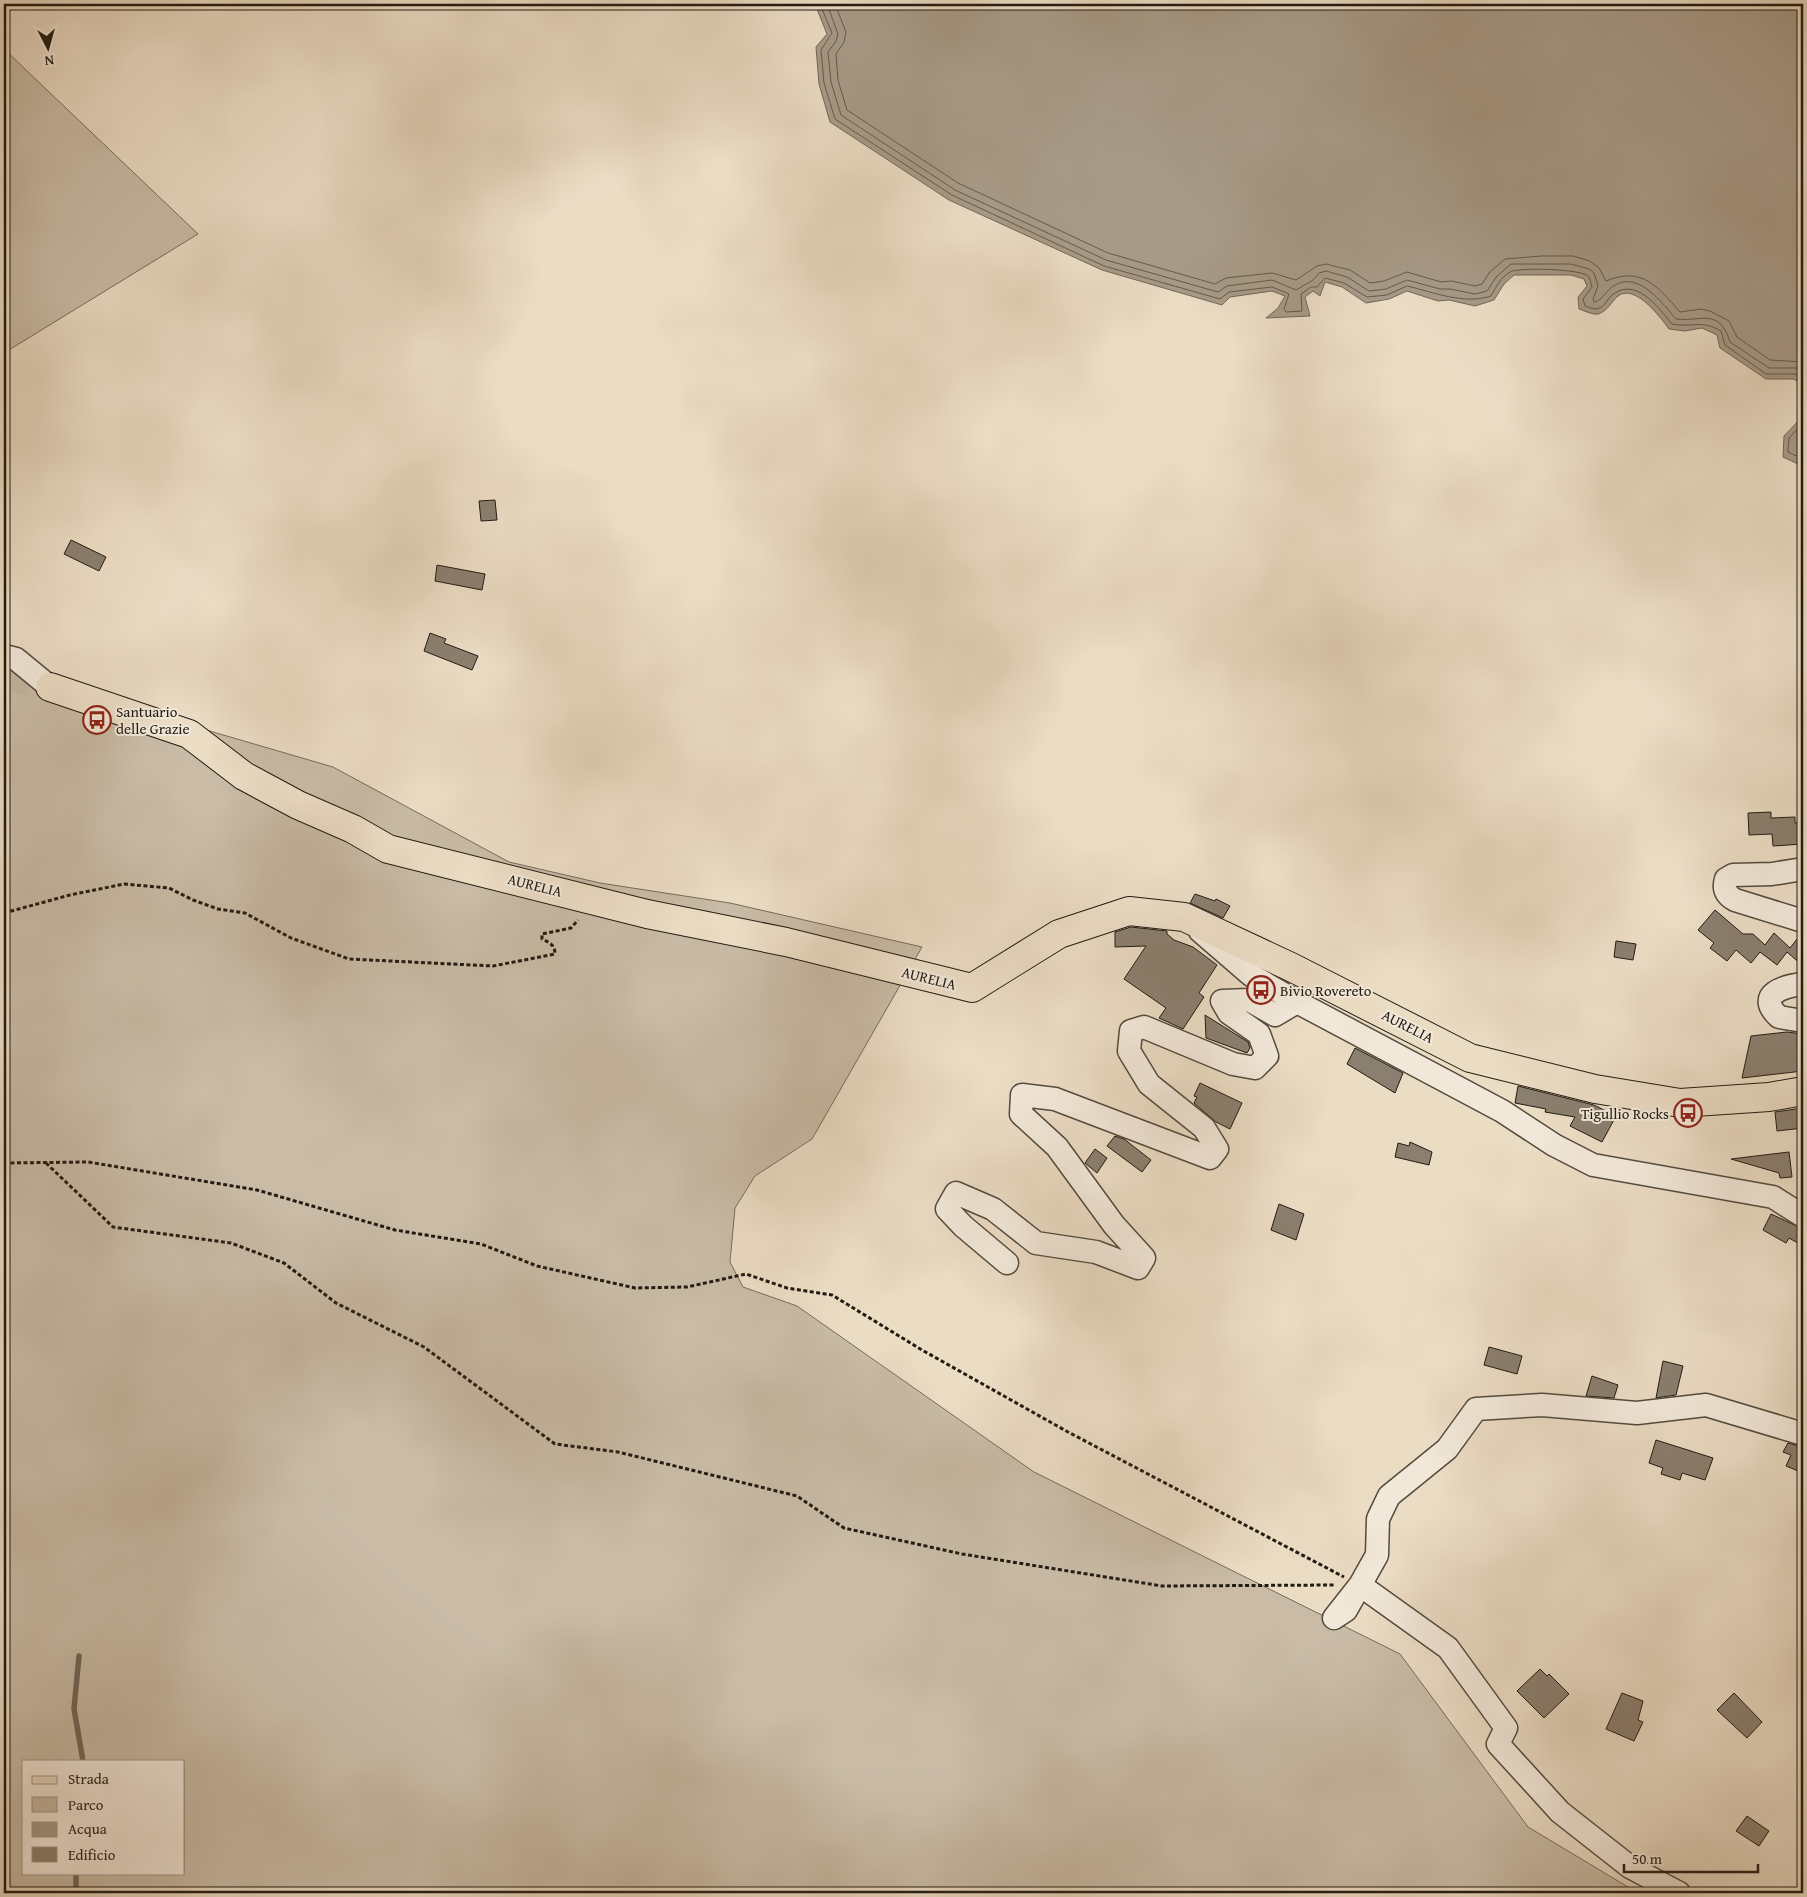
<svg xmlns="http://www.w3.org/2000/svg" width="1807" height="1897" viewBox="0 0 1807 1897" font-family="'Gentium Book Plus',serif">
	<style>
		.green { fill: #c9bba6; stroke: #766b5c; fill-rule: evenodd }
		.water { fill: #a79a87; stroke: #726758 }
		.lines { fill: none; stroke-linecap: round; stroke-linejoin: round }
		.shore { stroke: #645a4c; stroke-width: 1 }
		.stream { stroke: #726758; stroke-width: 5.5 }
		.building { fill: #8b7f6f; stroke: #221b12 }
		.major-tunnel { stroke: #c3b5a0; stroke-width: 28; stroke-dasharray: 28 14; stroke-linecap: butt }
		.minor-casing { stroke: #544b3e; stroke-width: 25 }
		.major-casing { stroke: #221b12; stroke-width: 30 }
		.path { stroke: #221b12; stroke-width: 3; stroke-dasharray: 4 2.5; stroke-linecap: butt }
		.minor { stroke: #f2e8d9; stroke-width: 22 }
		.major { stroke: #ebdcc4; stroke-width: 28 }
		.labels { text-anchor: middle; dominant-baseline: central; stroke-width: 4; stroke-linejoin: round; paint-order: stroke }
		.poi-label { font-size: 15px; fill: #221b12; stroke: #f2e8d9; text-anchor: start }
		.street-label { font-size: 15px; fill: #221b12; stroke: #f2e8d9 }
	</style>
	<rect width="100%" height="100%" fill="#ebdcc4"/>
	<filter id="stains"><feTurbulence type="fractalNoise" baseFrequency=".004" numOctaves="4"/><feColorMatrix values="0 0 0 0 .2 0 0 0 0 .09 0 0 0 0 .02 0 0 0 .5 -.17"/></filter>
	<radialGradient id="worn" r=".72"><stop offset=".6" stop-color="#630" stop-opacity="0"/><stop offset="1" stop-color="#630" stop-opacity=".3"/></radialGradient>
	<path class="green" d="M4,49L198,234L4,353Z
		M4,671L333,767L509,862L600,883L730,903L922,947L812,1139L755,1176L735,1208L730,1262L743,1287L797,1306L1034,1472L1400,1654L1528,1827L1638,1893H4ZM24,1761H184V1873H24Z"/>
	<path class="water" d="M815,4H1803V386L1794,379H1766L1720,348L1717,335L1702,328L1685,331L1669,329C1661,318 1635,283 1618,296C1611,302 1608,311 1598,314C1593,315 1585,311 1579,309L1578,297L1587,286L1584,279L1571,275H1514L1504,284L1494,300L1475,306L1449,300L1438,301L1407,291L1389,299L1366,303L1342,287L1325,282L1320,296L1313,291L1305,297L1310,316L1266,318L1278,308L1285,296L1272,291L1230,297L1222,305L1102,270L949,200L830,122L819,84L816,47L827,34Z
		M1803,416V464H1798L1783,457L1784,436Z"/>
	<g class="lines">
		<path class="shore" d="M820,4L832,33L821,50L824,83L835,119L952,195L1104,266L1220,299L1229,292L1272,287L1289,294L1284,309L1286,312L1302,311L1301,294L1311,287H1317L1325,278L1344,283L1367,297L1387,295L1407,286C1433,292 1464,305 1491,296C1496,287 1501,277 1510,272C1519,267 1581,269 1588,276C1590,278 1591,283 1592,287L1583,299L1585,306C1588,307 1593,309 1596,309C1604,308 1606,301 1611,296C1635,275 1658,307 1672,324C1694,328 1700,319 1721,331L1725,345L1766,374H1795L1803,380
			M827,4L838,34L836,41L828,52L831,82L841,115L955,190L1106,260L1218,292L1227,286L1272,280L1296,290L1313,280L1319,273L1326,271L1347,277L1369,291L1386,289L1407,280L1440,289H1450L1475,294L1487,291L1497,276L1511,264H1571L1589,269L1594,273L1598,286L1593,299L1594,302C1602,301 1607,289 1615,285C1639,271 1663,304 1676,319C1702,322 1719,307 1730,342L1769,368H1796L1803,371
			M835,4L846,32L844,42L836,54L838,80L847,110L958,183L1108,253L1215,284L1226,278L1272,273L1296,280L1317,266L1326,264L1350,270L1370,283L1384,281L1407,272L1441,282L1451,281L1475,286L1482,284L1490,272L1505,259L1541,256H1573L1590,261L1599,268L1606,281C1642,266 1657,286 1680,312L1701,309L1710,311L1729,321L1737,337L1770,360L1803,362
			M1803,423L1789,438L1788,452L1803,459"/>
		<path class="stream" d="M79,1656L74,1709L83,1761
			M76,1893V1873"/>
	</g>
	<path class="building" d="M495,500L497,520L481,521L479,501Z
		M71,540L106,557L99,571L64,554Z
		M437,565L485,574L482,590L435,581Z
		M430,633L446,639L444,643L478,656L472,670L424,651Z
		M1771,812V818L1795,817V823L1803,822V844L1773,846L1772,834L1749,835L1748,813Z
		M1195,894L1215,901L1216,899L1230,906L1223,918L1190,903Z
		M1715,910L1743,934H1753L1765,945L1774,933L1790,948L1801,934H1803V966L1787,952L1777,965L1760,952L1751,963L1736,950L1727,961L1710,948L1714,943L1698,930Z
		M1131,927L1167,931V934L1174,940L1193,947L1217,965L1199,993L1204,997L1183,1029L1159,1018L1166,1008L1124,979L1146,946L1115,947V932Z
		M1616,941L1636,944L1633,960L1614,957Z
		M1205,1015L1248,1042L1250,1048L1247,1053L1206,1038Z
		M1787,1032L1803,1034V1071L1742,1078L1751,1036Z
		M1355,1048L1403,1073L1395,1093L1347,1064Z
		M1200,1083L1242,1103L1230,1129L1216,1122L1194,1103L1197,1097L1194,1096Z
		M1518,1086L1594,1105L1616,1116L1602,1142L1570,1126L1575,1117L1545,1112L1546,1109L1515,1103Z
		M1803,1108V1128L1777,1131L1775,1112Z
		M1115,1136L1124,1139L1151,1160L1142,1172L1107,1146Z
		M1410,1142L1432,1152L1429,1165L1395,1157L1398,1143L1409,1146Z
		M1095,1149L1107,1158L1097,1173L1085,1163Z
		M1789,1152L1792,1177L1780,1178L1779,1173L1731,1159Z
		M1279,1204L1304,1214L1296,1240L1271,1230Z
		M1771,1214L1803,1229V1246L1789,1238L1786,1243L1763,1230Z
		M1489,1347L1522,1356L1517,1374L1484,1365Z
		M1663,1361L1683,1366L1676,1395L1656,1398Z
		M1592,1376L1618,1385L1614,1398L1586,1396Z
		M1656,1440L1713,1458L1705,1480L1682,1473L1680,1480L1661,1474L1663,1468L1649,1463Z
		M1788,1443L1803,1447V1473L1786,1466L1791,1455L1783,1452Z
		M1540,1669L1547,1676L1549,1674L1569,1694L1544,1718L1517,1691Z
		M1622,1693L1643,1701L1638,1720L1643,1722L1634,1741L1606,1729Z
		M1734,1693L1762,1722L1747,1738L1717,1710Z
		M1747,1816L1769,1831L1759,1846L1736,1831Z"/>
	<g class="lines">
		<path class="major-tunnel" d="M4,676L50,687"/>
		<defs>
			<path id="minor" d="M4,656L16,659L50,687
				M1803,869L1772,874L1733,875L1726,879C1723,889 1726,895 1735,900L1803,921
				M1200,931L1251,975L1297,1002L1502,1111L1554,1145L1593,1165L1773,1197L1803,1216
				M1803,984C1785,986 1754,994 1779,1017L1803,1021
				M1007,1263L963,1226L947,1209L956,1193L993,1209L1036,1243L1096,1252L1138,1268L1144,1258L1114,1225L1057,1147L1021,1114L1022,1095L1055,1099L1210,1158L1217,1149L1204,1128L1149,1084L1129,1051L1131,1031L1144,1027L1233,1064L1255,1068L1267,1056L1259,1034L1229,1013L1222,1001L1249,1000L1275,1015L1297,1002
				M1360,1585L1334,1618L1346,1610L1377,1555L1378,1519L1389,1496L1447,1449L1476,1409L1542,1405L1637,1413L1706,1405L1803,1434
				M1360,1585L1448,1648L1506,1728L1498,1744L1560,1812L1630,1867L1679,1893"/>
			<path id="major" d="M50,687L189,734L244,776L298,805L353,829L388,849L647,914L786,942L972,988L1059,934L1129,911L1184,917L1291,967L1470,1058L1595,1089L1680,1103L1769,1097L1803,1091"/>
		</defs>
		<use href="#minor" class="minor-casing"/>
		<use href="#major" class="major-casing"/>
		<path class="path" d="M4,913L70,895L124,884L169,888L193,900L218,909L245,913L291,938L349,959L493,966L555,954C555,945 550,943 542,939V934L571,928L578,920
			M4,1163L88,1162L257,1190L395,1230L481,1244L537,1266L635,1288L687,1287L746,1274L787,1288L832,1295L922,1350L1068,1432L1344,1577
			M46,1163L113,1227L231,1243L284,1263L336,1303L424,1347L555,1444L618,1452L797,1496L844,1528L962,1554L1162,1586L1334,1585"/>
		<use href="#minor" class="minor"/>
		<use href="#major" class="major"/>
	</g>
	<defs>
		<symbol id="bus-ring" viewBox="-11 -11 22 22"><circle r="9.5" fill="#f2e8d9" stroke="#8f2418" stroke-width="1.5"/><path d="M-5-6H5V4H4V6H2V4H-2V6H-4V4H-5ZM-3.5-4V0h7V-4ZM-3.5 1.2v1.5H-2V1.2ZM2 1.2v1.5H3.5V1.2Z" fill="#8f2418"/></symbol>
	</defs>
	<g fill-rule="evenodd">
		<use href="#bus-ring" x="81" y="704" width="32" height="32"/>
		<use href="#bus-ring" x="1245" y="974" width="32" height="32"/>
		<use href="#bus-ring" x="1672" y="1097" width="32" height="32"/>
	</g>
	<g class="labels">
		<g class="poi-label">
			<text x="116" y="711">Santuario<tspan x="116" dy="17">delle Grazie</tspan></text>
			<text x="1280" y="990">Bivio Rovereto</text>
			<text x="1669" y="1113" text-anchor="end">Tigullio Rocks</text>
		</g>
		<g class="street-label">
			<text transform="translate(535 885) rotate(14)">AURELIA</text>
			<text transform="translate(929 978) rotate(14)">AURELIA</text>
			<text transform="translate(1408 1026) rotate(27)">AURELIA</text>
		</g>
	</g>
	<rect width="1807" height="1897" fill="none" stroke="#ebdcc4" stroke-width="20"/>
	<rect x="5" y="5" width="1797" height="1887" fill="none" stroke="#221b12" stroke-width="2.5"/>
	<rect x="10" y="10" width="1787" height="1877" fill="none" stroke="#221b12"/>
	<rect x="22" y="1760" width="162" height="115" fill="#f2e8d9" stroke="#9f9689"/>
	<rect x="32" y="1776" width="25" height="8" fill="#ebdcc4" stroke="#9f9689"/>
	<text x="68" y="1784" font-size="15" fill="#221b12">Strada</text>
	<rect x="32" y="1797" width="25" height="15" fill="#c9bba6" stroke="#9f9689"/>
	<text x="68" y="1810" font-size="15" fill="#221b12">Parco</text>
	<rect x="32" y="1822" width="25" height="15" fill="#a79a87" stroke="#9f9689"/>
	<text x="68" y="1834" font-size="15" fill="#221b12">Acqua</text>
	<rect x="32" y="1847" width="25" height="15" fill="#8b7f6f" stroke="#9f9689"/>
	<text x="68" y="1860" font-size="15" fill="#221b12">Edificio</text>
	<g transform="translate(48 48) rotate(174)" stroke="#f2e8d9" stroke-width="4" paint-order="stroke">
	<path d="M0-4L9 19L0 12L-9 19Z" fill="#221b12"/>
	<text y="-8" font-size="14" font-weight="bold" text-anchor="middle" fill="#221b12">N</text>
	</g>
	<path d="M1624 1864v8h134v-8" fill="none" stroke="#221b12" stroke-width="2.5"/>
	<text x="1632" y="1864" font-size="15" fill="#221b12" stroke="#f2e8d9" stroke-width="4" paint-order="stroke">50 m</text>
	<rect width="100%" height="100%" filter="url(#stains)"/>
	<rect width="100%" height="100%" fill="url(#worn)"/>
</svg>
